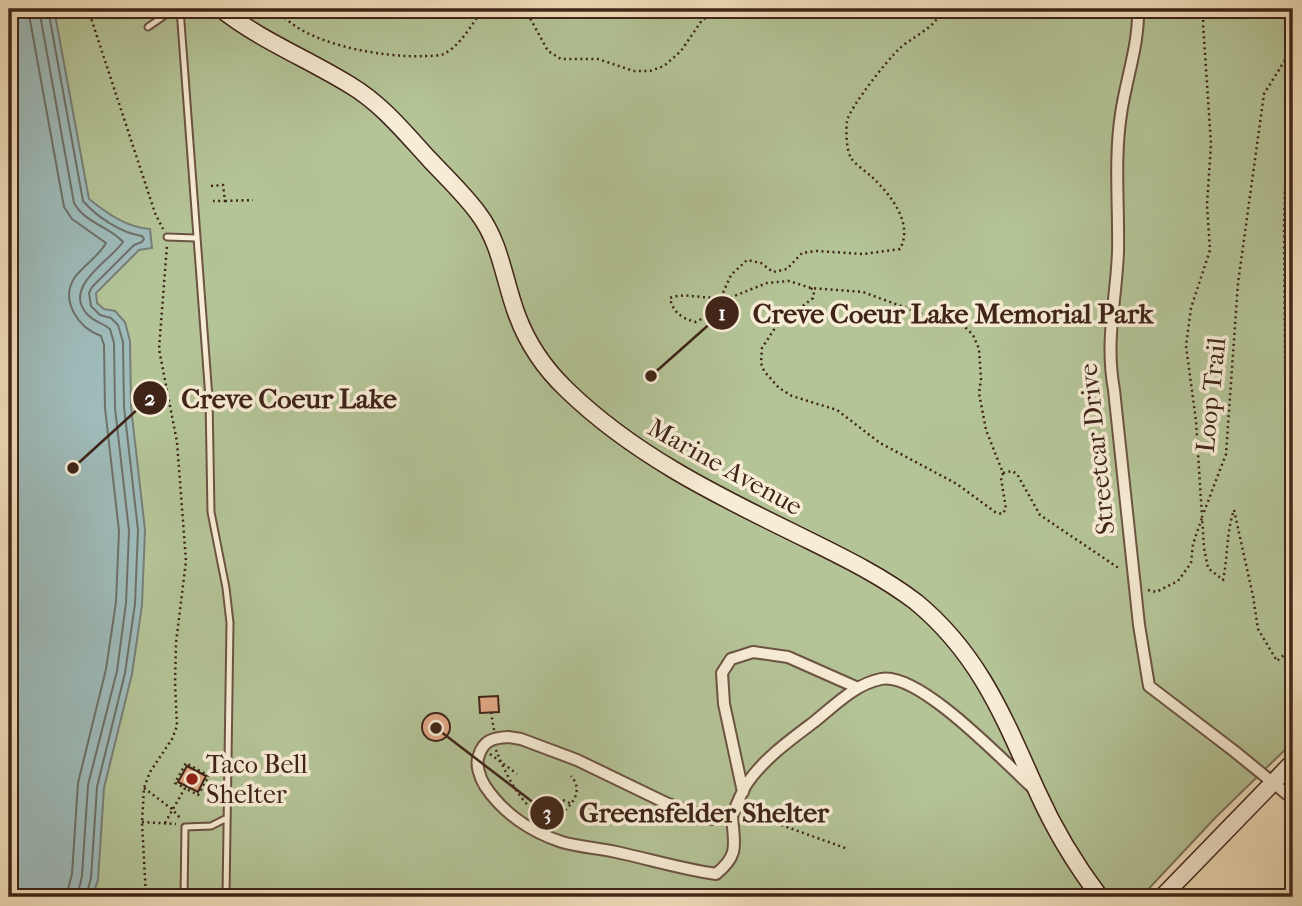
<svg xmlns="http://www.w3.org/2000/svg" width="1302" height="906" viewBox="0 0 1302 906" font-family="'IM FELL French Canon',serif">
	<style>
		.green { fill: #b4c497; stroke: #7a7458; stroke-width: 2 }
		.water { fill: #9ebbba; stroke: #787f79; stroke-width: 2 }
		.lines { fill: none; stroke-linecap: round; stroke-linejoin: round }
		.shore { stroke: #6e7069; stroke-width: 2 }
		.building { fill: #e0a885; stroke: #3f2418; stroke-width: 2 }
		.lane-casing { stroke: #6c5342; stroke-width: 9 }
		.street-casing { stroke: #6c5342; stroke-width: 14 }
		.secondary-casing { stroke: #3f2418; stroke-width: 19 }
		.path { stroke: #3f2418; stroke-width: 2.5; stroke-dasharray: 2 3.5; stroke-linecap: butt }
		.lane { stroke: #f7ecd5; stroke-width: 5 }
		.street { stroke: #f7ecd5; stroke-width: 10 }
		.secondary { stroke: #f7ecd5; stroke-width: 16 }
		.poi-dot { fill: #8f2418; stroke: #f7ecd5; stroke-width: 2.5 }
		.labels { text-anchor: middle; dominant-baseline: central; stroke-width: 7; stroke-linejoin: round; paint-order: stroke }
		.street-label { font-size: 26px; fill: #3f2418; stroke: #f7ecd5 }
		.poi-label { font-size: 26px; fill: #3f2418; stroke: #f7ecd5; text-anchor: start }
		.leader { fill: none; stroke: #3f2418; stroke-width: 2.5 }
		.callout-dot { fill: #3f2418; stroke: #f7ecd5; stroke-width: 2.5 }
		.mark-label { font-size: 21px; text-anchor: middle; font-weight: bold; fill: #fff }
		.callout-label { font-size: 28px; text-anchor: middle; font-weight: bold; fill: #3f2418; stroke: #f7ecd5; stroke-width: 7; stroke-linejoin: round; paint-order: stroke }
	</style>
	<rect width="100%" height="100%" fill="#f3e1be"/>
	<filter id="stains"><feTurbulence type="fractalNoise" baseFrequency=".00286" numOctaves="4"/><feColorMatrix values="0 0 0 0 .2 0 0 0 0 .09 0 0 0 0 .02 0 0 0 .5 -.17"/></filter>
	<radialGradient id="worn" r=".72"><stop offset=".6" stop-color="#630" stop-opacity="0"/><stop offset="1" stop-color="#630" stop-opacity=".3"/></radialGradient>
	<path class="green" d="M9,9H1293V742L1215,818L1141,897H9Z"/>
	<path class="water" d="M9,9H54L89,199C108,214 126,227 150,229L152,248L139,250L96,293L97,303L104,309L115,311L125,322L130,341L131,407L145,530L142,605L132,674L104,788L98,880L92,897H9Z"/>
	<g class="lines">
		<path class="shore" d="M28,9L64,207L72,219L106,243C99,256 84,265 75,277C59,301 79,328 101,336L104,345L105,408L119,531L116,602L106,669L78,783L72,874L66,897
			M39,9L74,203C85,223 110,227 123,242C110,261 62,287 87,314C94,322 103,323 110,329L114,343L115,408L129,531L126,603L117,671L88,785L82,876L77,897
			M48,9L83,201C97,217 121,233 142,236L144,239L142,242L134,245L92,287L89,293L91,306L100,315L111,318L118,325L123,342L124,407L138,530L135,604L125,673L97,787L91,878L86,897"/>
	</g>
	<path class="building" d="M498,696L499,712L480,713L479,697Z
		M422 727a14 14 0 1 1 28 0a14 14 0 1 1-28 0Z
		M187,766L206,776L198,792L178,782Z"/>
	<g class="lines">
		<defs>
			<path id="lane" d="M180,9L209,398L211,512L226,588L230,623L226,897
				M148,27L174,9
				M167,237L195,238
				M184,897L185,827L211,826L225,819"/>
			<path id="street" d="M1138,9C1139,45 1126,79 1121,114C1114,159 1119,207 1118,252C1116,302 1105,340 1114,390L1139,625L1149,686L1234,751L1293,799
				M508,737L521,739L577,760L666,803L712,819L732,816C734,845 740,854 716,874C681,869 649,859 616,852C598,848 579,847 562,842C531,832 503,813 485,786C480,778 475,764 479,755C484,740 493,738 508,737Z
				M743,792L724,704L722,673L731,659L753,652L788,657L858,688
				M732,816C737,805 741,792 748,782C765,758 790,740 814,722C834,706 855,684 881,679C919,671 1004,762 1033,788"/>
			<path id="secondary" d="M221,9C260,40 308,59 350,85C382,104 405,133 430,160C446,177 464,194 478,213C501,243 504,281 517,315C528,345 545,369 567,390C632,453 712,493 792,532C834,553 878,573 916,602C980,655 1004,718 1037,791C1054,829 1075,864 1100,897
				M1162,897L1293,762"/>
		</defs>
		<use href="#lane" class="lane-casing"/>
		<use href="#street" class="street-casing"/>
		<use href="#secondary" class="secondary-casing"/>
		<path class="path" d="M88,9L155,213L163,229
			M278,9C299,44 385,58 423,56C429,56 439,56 444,54C461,45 472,24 483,9
			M525,9L548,51L561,59H598L634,71H650L664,66L681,51L702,20L723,9
			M537,9H539
			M1204,9L1203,23L1211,144L1207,205L1210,250L1191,308L1186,346L1196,421L1204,548L1208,568L1223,580C1228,557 1226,533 1234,510L1253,596L1258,629L1277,661L1293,647
			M1293,82L1287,117L1284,226L1286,473L1293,537
			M211,186L223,185L225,201H213
			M225,201L253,200
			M811,288L814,292L813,298L775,328L762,348L761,363L764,371L779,388L792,396L837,410L880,443L957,484L995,512L1002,514L1006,509L1001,478L1003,473L986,430L979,393L981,379L979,349L973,335L957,319L943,315L920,313L863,292L811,288L789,281L767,283L724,300L708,316L695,322C682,318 673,313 670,298C687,291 706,302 722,295L731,275L747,260L761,263L773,272L787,269L802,253L817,251L863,254L900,249C914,223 890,194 871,176C865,171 855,164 851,158C846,149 846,131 847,121C850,107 888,59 900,48C912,37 939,26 941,9
			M1003,473L1012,471L1017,474L1040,515L1120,569
			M1204,512L1226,454L1238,283L1264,94L1293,47
			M1148,590L1156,592L1178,581L1191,563L1193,544L1202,518
			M491,712L494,730
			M496,750C506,775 523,811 551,821C566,811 587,794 571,776
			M490,754L517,774
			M144,788L172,809L181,819
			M563,800L572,804
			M745,812L848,849
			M142,822L176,824
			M165,823L185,788L175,783L186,763L209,776L198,795L185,788
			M146,897L142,822L144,788L150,772L172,739L177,726L175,683L176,643L186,561L177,442L159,349L167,245"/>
		<use href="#lane" class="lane"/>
		<use href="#street" class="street"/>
		<use href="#secondary" class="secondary"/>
	</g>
	<circle class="poi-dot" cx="192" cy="779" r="7"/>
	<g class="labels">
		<g class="street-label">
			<text transform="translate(1211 395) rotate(-84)">Loop Trail</text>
			<text transform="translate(1097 449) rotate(-96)">Streetcar Drive</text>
			<text transform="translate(725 467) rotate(29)">Marine Avenue</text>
		</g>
		<g class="poi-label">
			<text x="206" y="764">Taco Bell<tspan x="206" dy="30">Shelter</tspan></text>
		</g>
	</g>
	<path class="leader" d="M651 376L722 313M73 468L150 398M436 728L547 813"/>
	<g class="callout-dot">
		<circle cx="651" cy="376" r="7"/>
		<circle cx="73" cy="468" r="7"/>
		<circle cx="436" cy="728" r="7"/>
		<circle cx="722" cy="313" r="18"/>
		<circle cx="150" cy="398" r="18"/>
		<circle cx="547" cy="813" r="18"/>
	</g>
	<g class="mark-label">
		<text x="722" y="320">1</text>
		<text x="150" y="405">2</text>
		<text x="547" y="820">3</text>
	</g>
	<g class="callout-label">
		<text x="953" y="323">Creve Coeur Lake Memorial Park</text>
		<text x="289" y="408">Creve Coeur Lake</text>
		<text x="704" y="822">Greensfelder Shelter</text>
	</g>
	<rect width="1302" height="906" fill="none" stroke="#f3e1be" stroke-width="35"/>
	<rect x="10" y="10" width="1281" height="885" fill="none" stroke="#3f2418" stroke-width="3.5"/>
	<rect x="18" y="18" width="1267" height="871" fill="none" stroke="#3f2418" stroke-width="2"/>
	<rect width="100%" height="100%" filter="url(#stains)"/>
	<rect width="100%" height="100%" fill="url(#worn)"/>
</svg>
